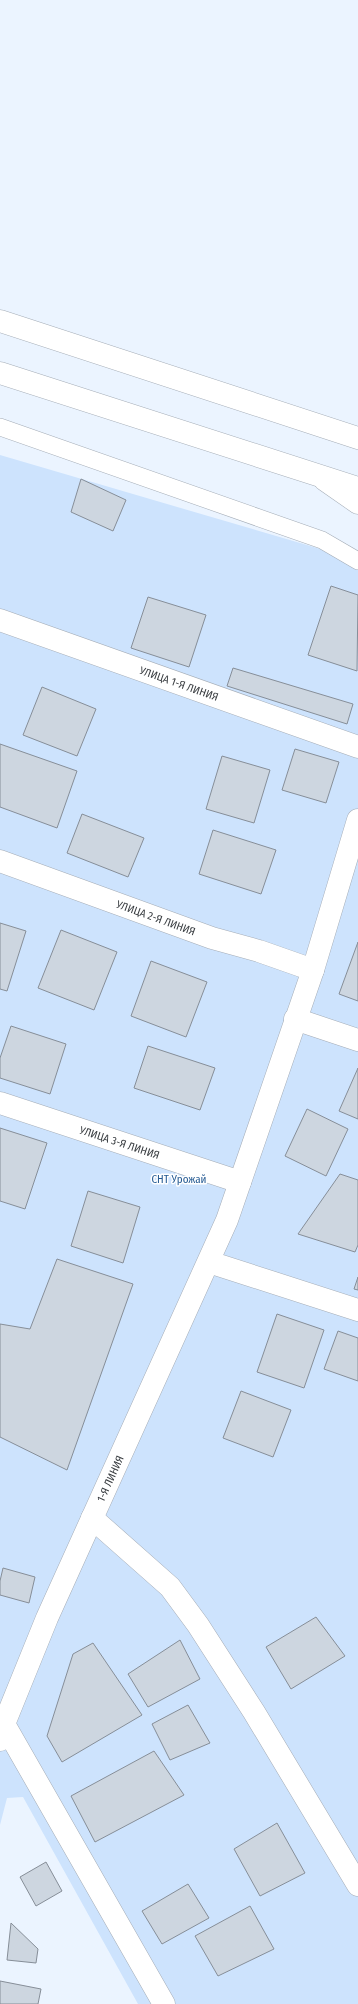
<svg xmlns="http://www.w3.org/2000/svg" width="358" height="2004" viewBox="0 0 358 2004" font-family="'Fira Sans Condensed',sans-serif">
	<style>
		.green { fill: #cde3fd }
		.building { fill: #cdd6e0; stroke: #868e98 }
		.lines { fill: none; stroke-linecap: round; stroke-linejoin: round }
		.service-casing { stroke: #a5adb7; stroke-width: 18 }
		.minor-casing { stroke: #a5adb7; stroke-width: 23 }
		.primary-casing { stroke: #a5adb7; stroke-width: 23 }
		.service { stroke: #fff; stroke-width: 17 }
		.minor { stroke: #fff; stroke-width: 22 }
		.primary { stroke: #fff; stroke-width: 22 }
		.labels { text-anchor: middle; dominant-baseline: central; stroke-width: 3; stroke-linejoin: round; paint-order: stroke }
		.street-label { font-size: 11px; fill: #393d41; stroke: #fff }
		.park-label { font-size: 11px; fill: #235992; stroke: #fff }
	</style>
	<rect width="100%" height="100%" fill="#ebf4ff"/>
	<path class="green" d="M0,455L358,560V2004H138L23,1797L7,1798L0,1825Z"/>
	<path class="building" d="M81,479L126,500L113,531L71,512Z
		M331,586L358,595L357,671L308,655Z
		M148,597L206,615L189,667L131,648Z
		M233,668L353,704L347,724L227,686Z
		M42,687L96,709L77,756L23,735Z
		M0,744L77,771L57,828L0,807Z
		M295,749L339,762L326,803L282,790Z
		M222,756L270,770L254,823L206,809Z
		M82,814L144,838L128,877L67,853Z
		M213,830L276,850L261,894L199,874Z
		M0,923L26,931L7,991L0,989Z
		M61,930L117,952L94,1010L38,988Z
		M358,942V1001L339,994Z
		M151,961L207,982L186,1037L131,1016Z
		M11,1026L66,1044L50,1094L0,1078V1058Z
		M148,1046L215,1068L200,1110L134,1088Z
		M358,1068V1119L339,1111Z
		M307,1109L348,1129L326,1176L285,1156Z
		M0,1128L47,1143L25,1209L0,1201Z
		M340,1174L358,1180V1245L355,1252L298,1234Z
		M88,1191L140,1207L123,1263L71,1246Z
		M57,1259L133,1284L67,1470L0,1437V1324L30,1329Z
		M358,1277V1290L354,1289Z
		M277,1314L324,1330L304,1388L257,1372Z
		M338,1331L358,1338V1381L324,1369Z
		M241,1391L291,1410L273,1457L223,1438Z
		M3,1568L35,1577L29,1603L0,1595V1581Z
		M316,1617L345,1656L291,1689L266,1647Z
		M180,1640L200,1679L148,1707L128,1674Z
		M93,1643L142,1715L62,1762L47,1736L73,1654Z
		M188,1705L210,1743L170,1760L152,1724Z
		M154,1751L184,1795L95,1842L71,1796Z
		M277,1823L305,1873L260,1896L234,1849Z
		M46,1862L62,1891L36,1906L20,1877Z
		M188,1884L209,1918L162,1944L142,1911Z
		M250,1906L274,1949L218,1976L195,1936Z
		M11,1923L38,1949L36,1963L7,1960Z
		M0,1981L41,1989L38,2004H0Z"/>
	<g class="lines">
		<defs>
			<path id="service" d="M0,427L322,540L358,561"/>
			<g id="minor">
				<path d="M325,480L358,503"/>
				<path id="s1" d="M0,620L358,747"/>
				<path id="s2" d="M0,861L212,938L259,951L313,970"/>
				<path d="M295,1019L358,1040"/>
				<path id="s3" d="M0,1103L240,1182"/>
				<path d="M209,1262L358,1310"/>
				<path d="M92,1518L170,1587L198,1625L254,1712L358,1885"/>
				<path d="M4,1724L164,2004"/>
				<path id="s4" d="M0,1740L4,1724L47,1618L227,1220L313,970L358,820"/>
			</g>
			<path id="primary" d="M0,321L358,438
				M0,373L358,488"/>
		</defs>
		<use href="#service" class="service-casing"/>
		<use href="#minor" class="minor-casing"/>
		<use href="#primary" class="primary-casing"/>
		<use href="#service" class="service"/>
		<use href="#minor" class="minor"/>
		<use href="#primary" class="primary"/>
	</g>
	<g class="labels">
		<g class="street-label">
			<text stroke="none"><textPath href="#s1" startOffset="190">УЛИЦА 1-Я ЛИНИЯ</textPath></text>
			<text stroke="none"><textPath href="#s2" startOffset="166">УЛИЦА 2-Я ЛИНИЯ</textPath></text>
			<text stroke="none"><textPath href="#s3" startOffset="126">УЛИЦА 3-Я ЛИНИЯ</textPath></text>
			<text stroke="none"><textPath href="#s4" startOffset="284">1-Я ЛИНИЯ</textPath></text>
		</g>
		<g class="park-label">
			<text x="179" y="1179">СНТ Урожай</text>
		</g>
	</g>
</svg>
